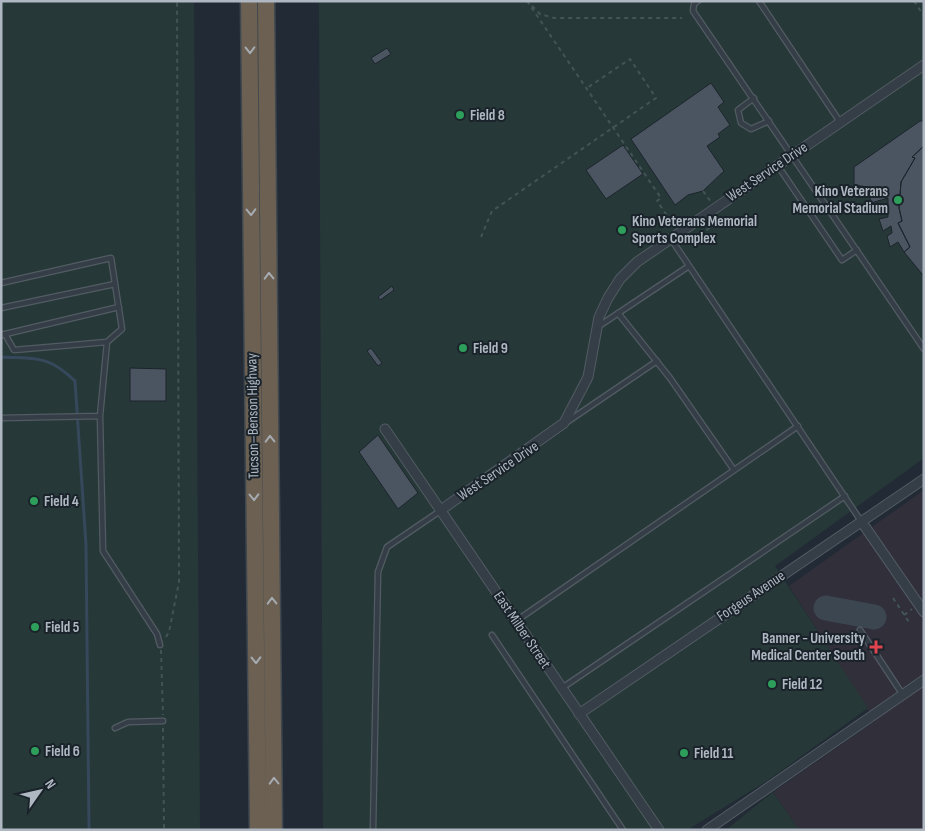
<svg xmlns="http://www.w3.org/2000/svg" width="925" height="831" viewBox="0 0 925 831" font-family="'Sofia Sans Condensed',sans-serif">
	<style>
		.medical { fill: #302f3a }
		.green { fill: #263938 }
		.lines { fill: none; stroke-linecap: round; stroke-linejoin: round }
		.stream { stroke: #36485b; stroke-width: 3 }
		.taxiway { stroke: #3c4650; stroke-width: 25 }
		.building { fill: #4a5561; stroke: #1c242c }
		.service-casing { stroke: #525b63; stroke-width: 7 }
		.minor-casing { stroke: #525b63; stroke-width: 11 }
		.motorway-casing { stroke: #3f4850; stroke-width: 19 }
		.path { stroke: #435456; stroke-width: 2; stroke-dasharray: 4 4; stroke-linecap: butt }
		.service { stroke: #353d46; stroke-width: 4.5 }
		.minor { stroke: #353d46; stroke-width: 9 }
		.motorway { stroke: #6b6052; stroke-width: 16 }
		.oneway { stroke: #a5abb1 }
		.leisure-dot { fill: #2e9e5b; stroke: #1a222a; stroke-width: 2 }
		.health-dot { fill: #e0444e; stroke: #1a222a; stroke-width: 2 }
		.labels { text-anchor: middle; dominant-baseline: central; stroke-width: 4; stroke-linejoin: round; paint-order: stroke }
		.poi-label { font-size: 15px; font-weight: bold; fill: #afb8c2; stroke: #1a222a; text-anchor: start }
		.street-label { font-size: 15px; fill: #afb8c2; stroke: #1a222a }
	</style>
	<rect width="100%" height="100%" fill="#222b35"/>
	<path class="medical" d="M924,490V830H799L773,792L875,721L789,586Z"/>
	<path class="green" d="M1,1H194L200,830H1Z
		M319,1H924V458L775,566L868,708L767,781L687,830H323Z
		M773,792L799,830H726Z"/>
	<g class="lines">
		<path class="stream" d="M1,357C37,359 48,355 75,381L86,545L89,830"/>
		<path class="taxiway" d="M826,608L874,617"/>
	</g>
	<path class="building" d="M387,48L391,54L375,64L371,58Z
		M711,83L724,102L718,107L730,125L718,134L720,137L707,146L724,171L703,191L688,195L675,205L631,139Z
		M920,121H924V146L912,157L915,158L901,182L899,208L902,221L898,223L910,247L904,252L898,242L890,247L887,236L892,233L891,226L883,231L879,219L888,217V198L871,203L868,187L854,185V167Z
		M623,145L643,174L606,199L586,170Z
		M924,146V273L922,274L904,252L910,247L898,223L902,221L899,208L901,182L915,158L912,157Z
		M392,286L394,290L380,300L378,297Z
		M371,348L382,363L378,366L367,351Z
		M130,368L166,369V401H130Z
		M378,435L418,493L398,509L359,452Z"/>
	<g class="lines">
		<defs>
			<path id="service" d="M698,1L694,4L693,11L924,349
				M759,1L840,122
				M754,98L738,110L741,123L751,129L769,121
				M778,166L842,260L857,250
				M671,239L861,521
				M1,283L111,258L122,329L107,342L100,416
				M1,308L115,284
				M618,313L670,378L734,470
				M599,326L689,266
				M5,334L14,350L107,342
				M1,335L119,307
				M1,418L100,416L103,551L157,634L160,645
				M567,422L657,361
				M516,621L798,426
				M860,630L903,695
				M492,635L623,830
				M562,688L845,496
				M115,728L128,722L163,721
				M373,830L378,572L387,547L440,511"/>
			<path id="minor" d="M385,429L659,830
				M441,510L564,423L588,377L599,317L608,298L620,279L637,262L924,65
				M861,521L924,612
				M579,714L924,479
				M707,830L924,680"/>
			<path id="motorway" d="M249,1L258,830
				M266,1L274,830"/>
		</defs>
		<use href="#service" class="service-casing"/>
		<use href="#minor" class="minor-casing"/>
		<use href="#motorway" class="motorway-casing"/>
		<path class="path" d="M527,1L661,198L657,201L675,227
			M914,1L924,16
			M532,6L540,14L554,18H682
			M703,191L711,202
			M690,235L695,243
			M481,237L492,211L656,98L630,59L587,88
			M693,239L723,219
			M893,598L909,622
			M904,615L912,609
			M166,637L169,632L179,582L177,1
			M161,650L163,715
			M163,728L164,830"/>
		<use href="#service" class="service"/>
		<use href="#minor" class="minor"/>
		<use href="#motorway" class="motorway"/>
	</g>
	<defs><path id="oneway-chevron" d="M-2-3.5L2.5 0L-2 3.5" fill="none" stroke-width="1.6" stroke-linecap="round" stroke-linejoin="round" transform="scale(1.25)"/></defs>
	<g class="oneway">
		<use href="#oneway-chevron" transform="translate(250 50) rotate(89)"/>
		<use href="#oneway-chevron" transform="translate(251 212) rotate(89)"/>
		<use href="#oneway-chevron" transform="translate(269 276) rotate(-91)"/>
		<use href="#oneway-chevron" transform="translate(270 439) rotate(-91)"/>
		<use href="#oneway-chevron" transform="translate(254 497) rotate(89)"/>
		<use href="#oneway-chevron" transform="translate(272 601) rotate(-91)"/>
		<use href="#oneway-chevron" transform="translate(256 660) rotate(89)"/>
		<use href="#oneway-chevron" transform="translate(274 781) rotate(-91)"/>
	</g>
	<g class="leisure-dot">
		<circle cx="460" cy="115" r="5"/>
		<circle cx="898" cy="200" r="5"/>
		<circle cx="622" cy="230" r="5"/>
		<circle cx="463" cy="348" r="5"/>
		<circle cx="34" cy="501" r="5"/>
		<circle cx="35" cy="627" r="5"/>
		<circle cx="772" cy="684" r="5"/>
		<circle cx="35" cy="751" r="5"/>
		<circle cx="684" cy="753" r="5"/>
	</g>
	<path class="health-dot" d="M873.5 639.5h5v5h5v5h-5v5h-5v-5h-5v-5h5z"/>
	<g class="labels">
		<g class="poi-label">
			<text x="470" y="115">Field 8</text>
			<text x="888" y="191" text-anchor="end">Kino Veterans<tspan x="888" dy="17">Memorial Stadium</tspan></text>
			<text x="632" y="221">Kino Veterans Memorial<tspan x="632" dy="17">Sports Complex</tspan></text>
			<text x="473" y="348">Field 9</text>
			<text x="44" y="501">Field 4</text>
			<text x="45" y="627">Field 5</text>
			<text x="865" y="638" text-anchor="end">Banner - University<tspan x="865" dy="17">Medical Center South</tspan></text>
			<text x="782" y="684">Field 12</text>
			<text x="45" y="751">Field 6</text>
			<text x="694" y="753">Field 11</text>
		</g>
		<g class="street-label">
			<text transform="translate(767 172) rotate(-34)">West Service Drive</text>
			<text transform="translate(253 416) rotate(-91)">Tucson–Benson Highway</text>
			<text transform="translate(498 471) rotate(-34)">West Service Drive</text>
			<text transform="translate(751 596) rotate(-34)">Forgeus Avenue</text>
			<text transform="translate(522 630) rotate(56)">East Milber Street</text>
		</g>
	</g>
	<rect width="925" height="831" fill="none" stroke="#afb8c2" stroke-width="5"/>
	<g transform="translate(40 791) rotate(56)" stroke="#1a222a" stroke-width="4" paint-order="stroke">
	<path d="M0-4L9 19L0 12L-9 19Z" fill="#afb8c2"/>
	<text y="-8" font-size="14" font-weight="bold" text-anchor="middle" fill="#afb8c2">N</text>
	</g>
</svg>
